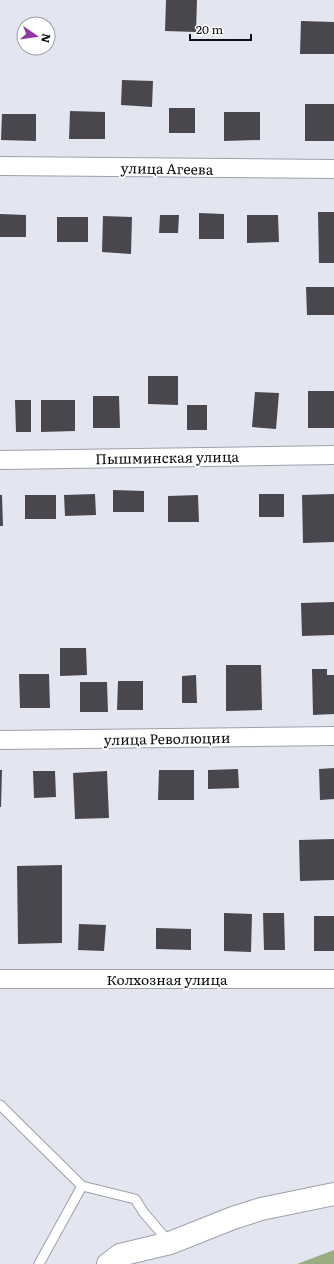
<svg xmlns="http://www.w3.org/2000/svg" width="334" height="1264" viewBox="0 0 334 1264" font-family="Literata,serif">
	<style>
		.forest { fill: #98ae81 }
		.building { fill: #4a464e }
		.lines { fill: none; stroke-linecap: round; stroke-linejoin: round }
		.lane-casing { stroke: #9ea0aa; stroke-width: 11 }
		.street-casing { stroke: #9ea0aa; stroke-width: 20 }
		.secondary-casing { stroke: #9ea0aa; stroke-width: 24 }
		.lane { stroke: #fff; stroke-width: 9 }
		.street { stroke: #fff; stroke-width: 18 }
		.secondary { stroke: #fff; stroke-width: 22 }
		.labels { text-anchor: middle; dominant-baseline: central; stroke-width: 4; stroke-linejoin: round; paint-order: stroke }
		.street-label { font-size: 14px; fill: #0b0c10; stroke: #fff }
	</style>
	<rect width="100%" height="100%" fill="#e3e6f0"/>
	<path class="forest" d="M334,1250V1264H297Z"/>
	<path class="building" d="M166,0H197L196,32L165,31Z
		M301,21L334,22V54H300Z
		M122,80L153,81L152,107L121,105Z
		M305,104H334V141H305Z
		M169,108H195V133H169Z
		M70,111L105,112V139H69Z
		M224,112H260V140L224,141Z
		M2,114H36V141L1,140Z
		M318,212H334V263H319Z
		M199,213L224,214V239H199Z
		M0,214L26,215V237H0Z
		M160,215H179L178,233H159Z
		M247,215H278L279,242L247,243Z
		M103,216L132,217L131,254L102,252Z
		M57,217H88V242H57Z
		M306,287H334V315H307Z
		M148,376H178V405L148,404Z
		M308,391H334V428H308Z
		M255,392L279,393L276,429L252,427Z
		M93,396H119L120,428H93Z
		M15,400H31V432H16Z
		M41,400H75V431L41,432Z
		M187,405H207V430H187Z
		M113,490L144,491V512H113Z
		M95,494L96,515L65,516L64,495Z
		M259,494H284V517H259Z
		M334,494V542L303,543L302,495Z
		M0,495H2L3,526H0Z
		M25,495H56V519H25Z
		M198,495L199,522H168V496Z
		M334,602V635L302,636L301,603Z
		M60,648H86L87,675L60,676Z
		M226,665H261L262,710L226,711Z
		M312,669H327V675H334V714L313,715Z
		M19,674H49L50,708H20Z
		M196,675L197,703H182V676Z
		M118,681H143V710H117Z
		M80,682H107L108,712H80Z
		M334,768V799L320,800L319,769Z
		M238,769L239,788L208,789V770Z
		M0,770H2L1,807H0Z
		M159,770H194V800H158Z
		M33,771H55L56,797L34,798Z
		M107,771L109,818L75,819L73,773Z
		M334,839V880L300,881L299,840Z
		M62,865V943L18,944L17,866Z
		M224,913L252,914L251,952L224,951Z
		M263,913H284L285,950H264Z
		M314,916H334V951H314Z
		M79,924L106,925L104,951L78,950Z
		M156,928L191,929V950L156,949Z"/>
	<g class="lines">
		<defs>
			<path id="lane" d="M0,1105L82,1186L135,1199L144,1213L169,1242
				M39,1264L82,1186"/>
			<path id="street" d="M0,166L334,169
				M0,460L334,455
				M0,740L334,736
				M0,979H334"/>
			<path id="secondary" d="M108,1264L120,1255L170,1243L233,1218L261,1209L334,1194"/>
		</defs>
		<use href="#lane" class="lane-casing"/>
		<use href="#street" class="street-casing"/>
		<use href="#secondary" class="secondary-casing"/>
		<use href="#lane" class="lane"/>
		<use href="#street" class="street"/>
		<use href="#secondary" class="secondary"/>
	</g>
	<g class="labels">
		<g class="street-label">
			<text transform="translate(167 168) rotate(1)">улица Агеева</text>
			<text transform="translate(167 457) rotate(-1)">Пышминская улица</text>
			<text transform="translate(167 738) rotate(-1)">улица Революции</text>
			<text x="167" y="979">Колхозная улица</text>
		</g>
	</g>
	<g transform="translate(36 36) rotate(103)"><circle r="19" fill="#ffffff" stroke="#9d9e9f"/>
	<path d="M0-3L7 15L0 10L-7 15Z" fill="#9036a1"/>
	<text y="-6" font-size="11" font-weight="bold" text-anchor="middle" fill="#0b0c10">N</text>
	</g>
	<path d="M190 34v6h61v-6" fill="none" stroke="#0b0c10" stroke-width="2"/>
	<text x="196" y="34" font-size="12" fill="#0b0c10" stroke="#ffffff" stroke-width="3" paint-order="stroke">20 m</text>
</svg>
